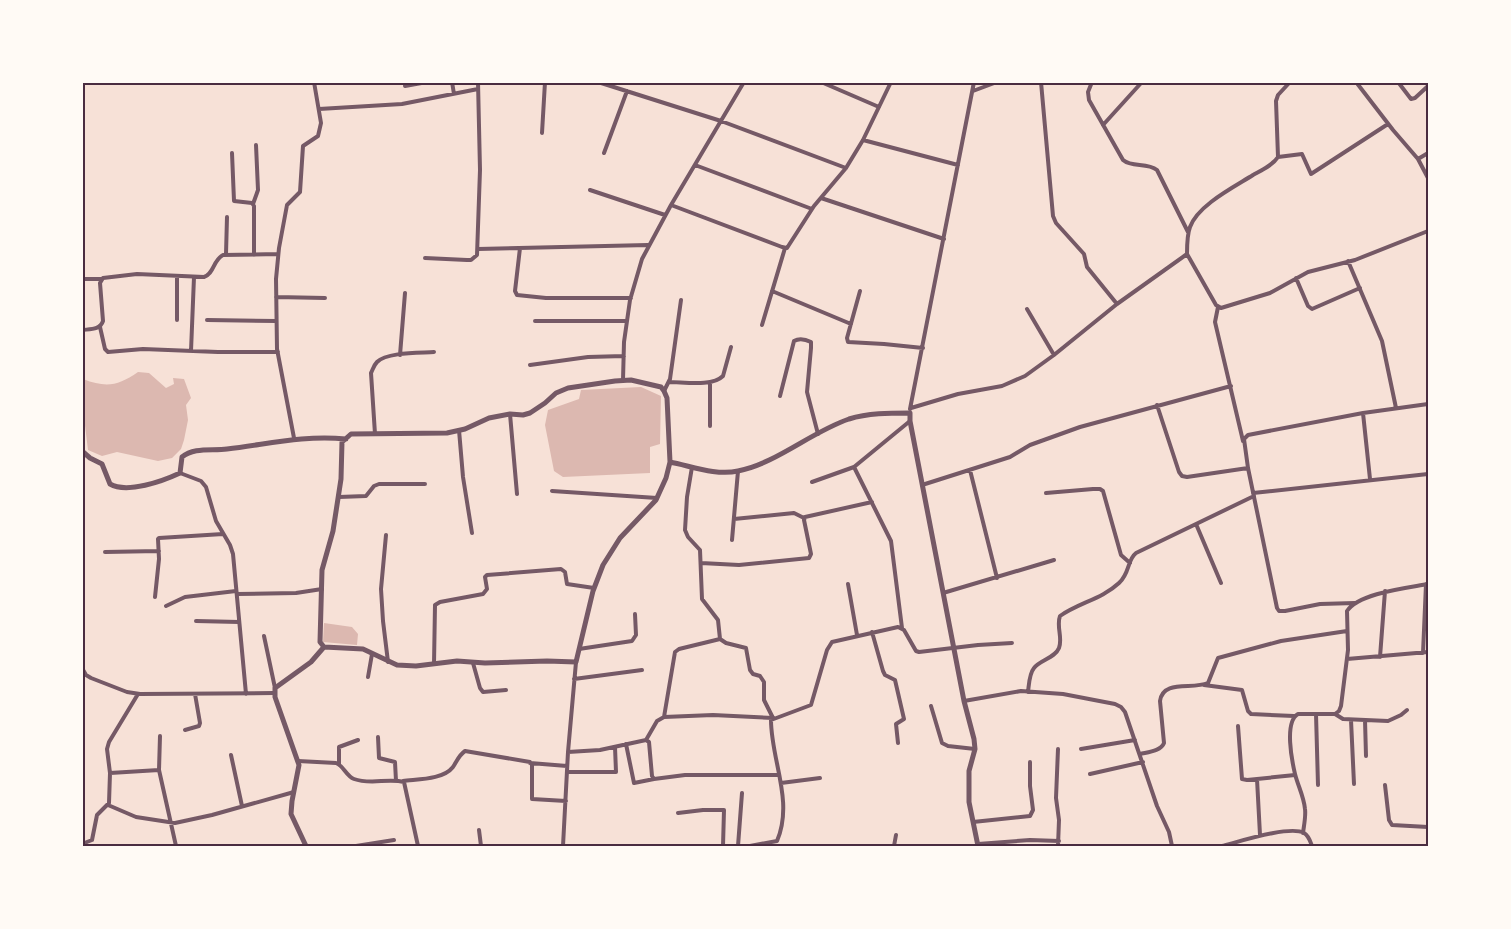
<svg xmlns="http://www.w3.org/2000/svg" width="1511" height="929" viewBox="0 0 1511 929" font-family="Jost,sans-serif">
	<style>
		.water { fill: #dcb8b0 }
		.lines { fill: none; stroke-linecap: round; stroke-linejoin: round }
		.minor { stroke: #755966; stroke-width: 4 }
		.tertiary { stroke: #755966; stroke-width: 5 }
		.neatline { fill: none; stroke: #4a2c40; stroke-width: 2 }
	</style>
	<rect width="100%" height="100%" fill="#f7e1d7"/>
	<path class="water" d="M138,372L149,373L166,388L174,384L173,378L184,379L191,398L186,405L188,420L184,440L181,449L172,458L158,461L117,452L102,456L88,450L83,409V379C106,388 118,386 138,372Z
		M641,387L661,396L660,444L650,447V473L563,477L554,471L545,425L548,410L579,399L581,390Z
		M324,623L352,627L358,634L357,645L323,642Z"/>
	<g class="lines">
		<path class="minor" d="M452,82L454,94
			M598,82L721,121L846,168
			M821,82L879,107
			M1041,82L1053,216L1056,223L1084,254L1087,267L1117,304
			M1092,82L1088,92L1089,100L1123,160C1132,168 1147,162 1157,170L1188,232
			M1356,82L1393,130L1418,159L1428,178
			M1398,82L1411,99L1415,98L1428,86
			M405,86L427,82
			M973,91L997,82
			M319,109L402,104L478,89
			M1103,125L1142,82
			M542,133L545,82
			M863,140L958,165
			M232,153L234,201L252,203L254,206V255
			M604,153L627,91
			M1278,157L1302,154L1311,174L1388,124
			M1418,159L1428,153
			M695,165L812,209
			M590,190L665,215
			M821,198L944,239
			M253,204L258,190L256,145
			M671,205L782,247L787,248L814,206L846,168L863,140L891,82
			M520,248L515,291L517,295L546,298H631
			M478,249L648,245
			M226,254L227,217
			M1187,254L1216,305L1221,308L1270,293L1308,272L1355,260L1428,231
			M425,258L467,260H471L477,255L480,170L478,82
			M1348,261L1382,341L1396,408
			M177,276V320
			M1296,278L1308,306L1312,309L1360,288
			M82,279H102
			M772,291L851,324
			M860,291L847,338L848,342L884,344L923,348
			M276,297L325,298
			M1218,307L1215,322L1243,441
			M1027,309L1054,355
			M207,320L276,321
			M535,321H627
			M762,325L785,248
			M100,327L105,349L108,352L143,349L218,352H278
			M82,330C91,329 100,330 103,321L100,283L103,278L137,274L204,277C214,274 213,260 223,255L278,254
			M191,351L194,277
			M400,355L405,293
			M530,365L588,357L624,356
			M623,380L624,342L630,300L642,259L671,205L744,82
			M669,382C684,382 712,387 723,376L731,347
			M664,391L670,379L681,300
			M780,396L794,341C799,338 805,339 811,342V348L807,392L818,434
			M1157,405L1179,472L1182,476L1187,477L1248,468
			M911,408L958,394L1002,386L1025,376L1054,355L1117,304L1187,254C1187,245 1187,235 1190,227C1198,205 1234,187 1253,175C1262,170 1273,165 1278,157L1276,101L1278,95L1290,82
			M910,409L974,82
			M1363,413L1370,479
			M510,414L517,494
			M710,426V383
			M459,430L463,477L472,533
			M375,434L371,373C373,369 374,365 377,362C387,352 419,353 434,352
			M294,438L277,349L276,279L279,248L287,205L300,192L303,146L318,136L321,123L314,82
			M692,467L687,497L685,530L688,537L700,550L702,599L718,620L720,639L726,643L746,648L750,670L753,674L760,676L764,682V700L773,718
			M854,467L891,541L902,628
			M970,470L997,578
			M180,473L201,481L206,487L216,521L230,545L233,554L246,694
			M812,482L854,467L910,421
			M922,485L1010,457L1030,445L1080,427L1231,386
			M552,491L657,498
			M1046,493L1093,489H1100L1103,491L1121,555L1130,563
			M1253,493L1428,474
			M339,497L366,496L374,486L379,484H425
			M734,519L794,513L804,518
			M1196,524L1221,583
			M386,535L381,589L383,621L388,662
			M732,540L738,471
			M105,552L159,551
			M701,563L739,565L809,558L811,554L804,520L805,517L872,502
			M848,584L857,635
			M943,593L1054,560
			M237,594L296,593L322,589
			M155,597L159,559L158,539L159,538L223,534
			M1355,603L1320,604L1285,611H1279L1277,608L1248,468L1244,439L1248,435L1363,413L1428,404
			M166,606L185,597L236,591
			M196,621L239,622
			M872,632L883,671L885,675L895,680L904,719L896,724L898,743
			M264,636L275,688
			M579,649L632,641L636,635L635,614
			M1423,653L1426,584
			M1380,657L1385,591
			M1347,659L1428,652
			M473,663L480,688L483,692L506,690
			M434,664L435,605L440,602L483,594L487,589L485,577L487,575L561,569L565,572L567,584L594,588
			M82,668L86,675L91,678L127,692L140,694L274,693
			M368,677L372,654
			M574,679L642,670
			M1204,685L1242,690L1248,711L1251,714L1294,716
			M1028,692C1029,685 1029,674 1034,668C1040,660 1055,658 1059,648C1063,638 1056,626 1060,616C1078,603 1102,599 1119,583C1130,573 1127,560 1136,553L1254,496
			M964,701L1021,691L1063,694L1115,704L1121,707L1125,712L1157,806L1169,832L1172,846
			M931,706L942,743L948,746L975,749
			M1316,714L1318,785
			M1335,714L1343,719L1388,721L1401,715L1407,710
			M664,717L675,652L679,649L720,639
			M1351,720L1354,784
			M1365,720L1366,756
			M1238,726L1242,779L1247,780L1295,775
			M185,730L199,726L200,723L195,694
			M160,736L159,770L176,846
			M378,737L379,758L395,762L396,781
			M646,740L657,721L664,717L713,715L773,718
			M626,744L634,783L654,779
			M1058,749L1056,798L1059,820L1058,846
			M1081,749L1135,740
			M568,752L600,750L646,740L649,742L652,776L654,779L685,775H779
			M1140,754C1148,752 1161,751 1164,743L1160,701C1163,679 1192,690 1208,683L1218,658L1281,641L1347,631
			M231,755L242,806
			M298,761L336,763C344,766 346,776 354,779C370,785 388,778 404,782L418,846
			M530,763L567,766
			M339,764V747L358,740
			M567,772H616L615,747
			M110,773L159,770
			M1090,774L1143,762
			M1257,779L1260,835
			M403,781C417,779 443,780 453,767C457,761 459,755 465,751L530,762L532,765V799L566,801
			M781,783L820,778
			M1385,785L1389,820L1392,825L1428,827
			M108,805L136,817L175,823L212,815L294,792
			M678,813L703,810H724L723,846
			M973,822L1030,816L1033,810L1030,786V762
			M479,830L481,846
			M1303,833C1304,825 1306,816 1305,809C1304,797 1298,786 1295,774C1292,761 1284,722 1298,714H1335L1339,711L1341,706L1348,650L1347,611C1359,593 1407,588 1428,584
			M82,844L92,840L97,815L109,803L110,773L107,749L109,742L138,694
			M978,844L1030,840L1059,841
			M356,846L394,840
			M563,846L568,752L576,662
			M702,846H713
			M738,846L742,793
			M750,846L777,841C794,801 771,760 771,720L811,705L827,650L832,642L898,627L904,630L916,651L919,652L978,645L1012,643
			M894,846L896,835
			M1222,846C1238,842 1290,825 1304,833C1309,836 1310,841 1312,846"/>
		<path class="tertiary" d="M82,451L90,458L102,464L110,484C127,494 163,481 180,473L182,457C194,447 212,451 227,449C269,444 303,435 346,439
			M324,647L320,642L322,570L333,531L341,479L342,442L351,434L447,433L465,429L489,418L510,414L523,415L530,413L545,403L556,393L568,388L615,381L631,380L661,387L664,391L667,398L670,462C691,466 716,476 738,471C777,463 811,432 849,419C868,413 889,413 910,413V421L964,701L974,739L975,749L969,771V802L978,846
			M306,846L291,814L292,801L299,765L275,697V688L311,662L324,647L363,649L397,665L416,666L457,661L485,663L547,661L576,662L593,591L603,565L620,538L656,500L666,478L670,462"/>
	</g>
	<rect width="1511" height="929" fill="none" stroke="#fffaf5" stroke-width="168"/>
	<rect x="84" y="84" width="1343" height="761" class="neatline"/>
</svg>
